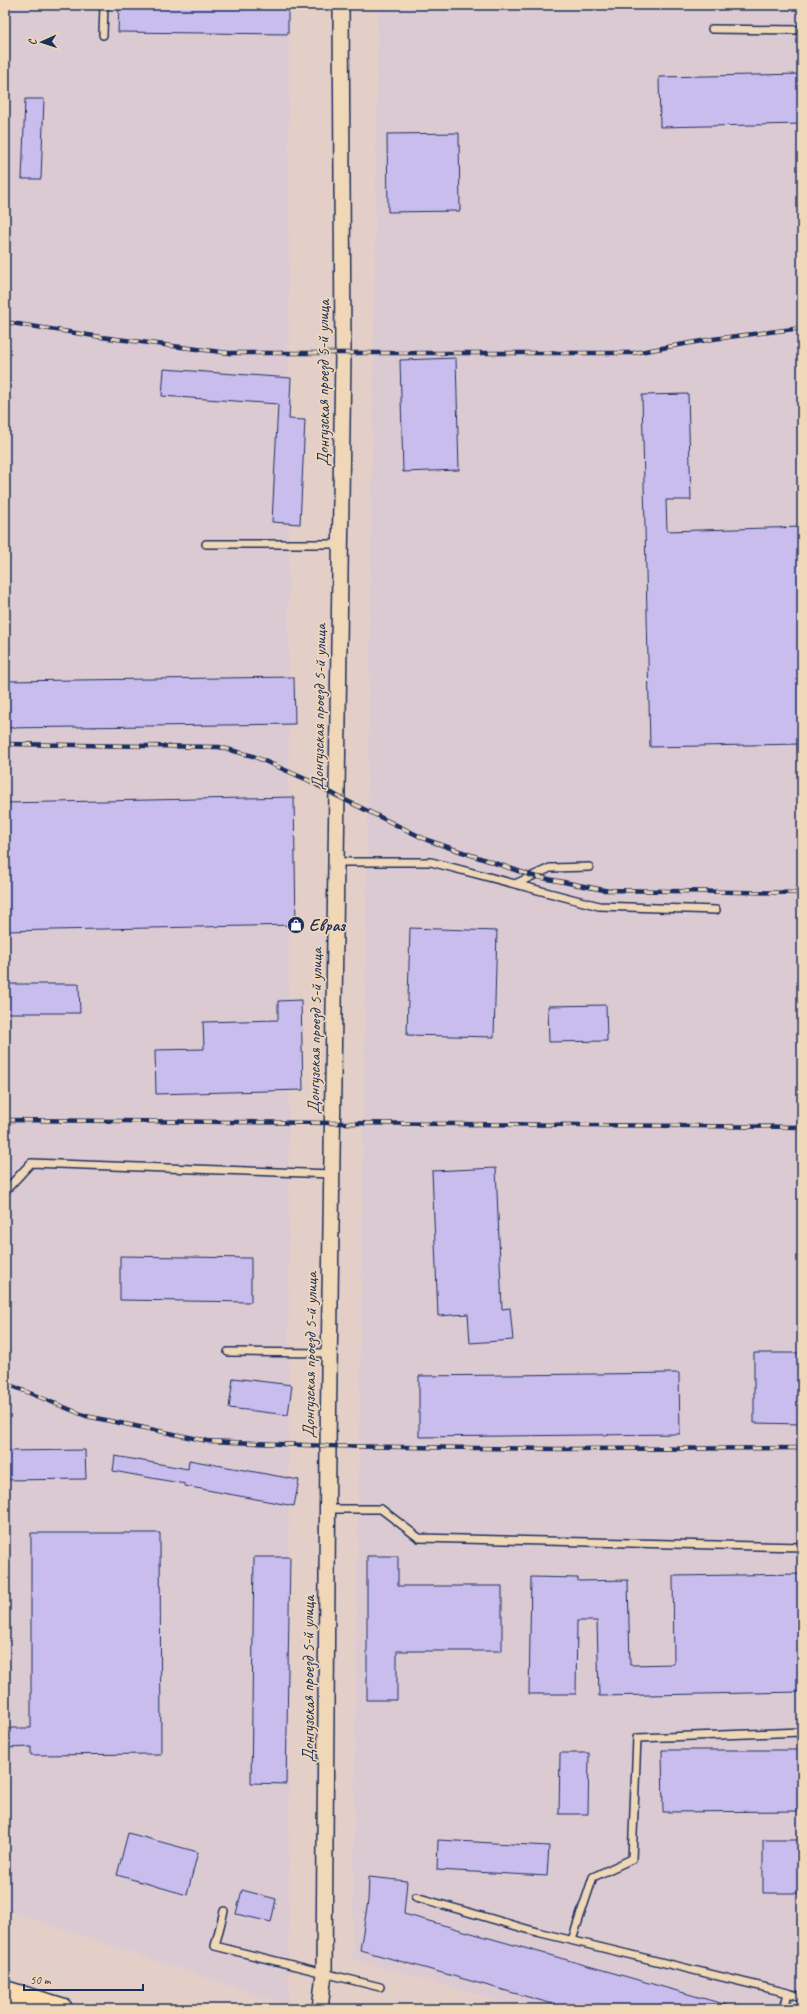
<svg xmlns="http://www.w3.org/2000/svg" width="807" height="2014" viewBox="0 0 807 2014" font-family="Caveat,sans-serif">
	<style>
		.built { fill: #dccad3 }
		.building { fill: #c9bdee; stroke: #1b2f5e }
		.lines { fill: none; stroke-linecap: round; stroke-linejoin: round }
		.service-casing { stroke: #1b2f5e; stroke-width: 10 }
		.minor-casing { stroke: #1b2f5e; stroke-width: 18 }
		.trunk-casing { stroke: #1b2f5e; stroke-width: 25 }
		.service { stroke: #efd7b7; stroke-width: 7 }
		.minor { stroke: #efd7b7; stroke-width: 15 }
		.trunk { stroke: #fcdcac; stroke-width: 22 }
		.rail-casing { stroke: #1b2f5e; stroke-width: 4.5 }
		.rail { stroke: #efd7b7; stroke-width: 3; stroke-dasharray: 9; stroke-linecap: butt }
		.labels { text-anchor: middle; dominant-baseline: central; stroke-width: 3.5; stroke-linejoin: round; paint-order: stroke }
		.street-label { font-size: 17px; fill: #1b2f5e; stroke: #efd7b7 }
		.poi-label { font-size: 17px; font-weight: bold; fill: #1b2f5e; stroke: #efd7b7; text-anchor: start }
	</style>
	<rect width="100%" height="100%" fill="#e4cfc8"/>
	<filter id="ink" filterUnits="userSpaceOnUse"><feTurbulence type="fractalNoise" baseFrequency=".025" numOctaves="2"/><feDisplacementMap in="SourceGraphic" scale="8" xChannelSelector="R" yChannelSelector="G"/><feConvolveMatrix kernelMatrix="1 2 1 2 8 2 1 2 1" color-interpolation-filters="sRGB"/></filter>
	<g filter="url(#ink)">
		<path class="built" d="M5,5H289V2006L5,1910Z
			M378,5H802V2009H530L352,1959Z"/>
		<path class="building" d="M119,5H288V34L118,32Z
			M802,74V124L660,127L659,77Z
			M25,99H44L41,179H22Z
			M459,133L460,211L388,212L387,134Z
			M456,358L459,470L403,472L400,360Z
			M164,369L291,378L289,419L305,420L300,524L272,522L278,404L162,396Z
			M688,394L691,500H666L667,531L802,527V744L650,747L642,395Z
			M294,677L295,724L5,728V681Z
			M294,797L296,925L5,931V803Z
			M410,928L497,931L494,1037L407,1035Z
			M5,984H79L80,1013H5Z
			M301,1000L303,1090L156,1094L155,1050L204,1049L203,1022L278,1020V1001Z
			M606,1005L607,1041L549,1042L548,1006Z
			M496,1168L502,1309L510,1308L513,1340L470,1343L468,1314L438,1316L432,1171Z
			M120,1256L251,1258V1302L120,1300Z
			M754,1353H802V1424L754,1423Z
			M679,1373L680,1434L419,1437V1376Z
			M233,1378L292,1385L288,1415L229,1408Z
			M85,1450L86,1479L5,1480V1451Z
			M115,1456L188,1469L189,1460L299,1480L294,1506L185,1486V1484L113,1471Z
			M31,1533H160L161,1754L31,1755V1747L5,1748V1728H31Z
			M367,1556H398V1586H502V1651H397V1700H367Z
			M254,1557H290L286,1784L251,1783Z
			M802,1574V1692L599,1696L597,1621H577L576,1694H529L531,1577L578,1578V1581L628,1580L630,1665L674,1664L673,1576Z
			M662,1750H802V1811L663,1812Z
			M560,1753H589L588,1814H559Z
			M128,1833L198,1852L187,1895L117,1875Z
			M438,1840L549,1846L547,1876L437,1870Z
			M763,1840H802V1893H763Z
			M369,1877L407,1881L404,1914L727,2005L726,2009H571L360,1950L368,1901Z
			M242,1890L276,1899L271,1922L236,1914Z"/>
		<g class="lines">
			<defs>
				<path id="service" d="M712,29L802,30
					M103,35L104,5
					M206,544H340
					M336,862H431L599,906L716,910
					M515,884L550,868L589,867
					M5,1191L31,1163L332,1174
					M228,1352L329,1353
					M328,1509H381L419,1538L802,1547
					M416,1897L537,1932L788,1993L784,2009
					M224,1911L215,1946L380,1987
					M572,1940L593,1877L632,1859L637,1738L802,1732
					M788,1993L802,1997"/>
				<path id="minor" d="M320,2009L324,1973L328,1446L343,353L341,5"/>
				<path id="trunk" d="M5,1992L61,2009"/>
			</defs>
			<use href="#service" class="service-casing"/>
			<use href="#minor" class="minor-casing"/>
			<use href="#trunk" class="trunk-casing"/>
			<use href="#service" class="service"/>
			<use href="#minor" class="minor"/>
			<use href="#trunk" class="trunk"/>
			<defs>
				<path id="rail" d="M5,322L101,337L229,353H634L713,339L802,328
					M5,744L219,747L253,756L310,781L337,796L427,840L533,876L604,890L802,893
					M5,1120L802,1127
					M5,1383L86,1416L208,1441L328,1446L556,1449L802,1448"/>
			</defs>
			<use href="#rail" class="rail-casing"/>
			<use href="#rail" class="rail"/>
		</g>
	</g>
	<defs>
		<symbol id="shop-disc" viewBox="-11 -11 22 22"><circle r="9.5" fill="#1b2f5e" stroke="#efd7b7"/><path d="M-5-2.5h2.3a2.7 3.5 0 0 1 5.4 0H5L5.5 6h-11ZM-1.5-2.5h3a1.5 2.3 0 0 0-3 0Z" fill="#fff"/></symbol>
	</defs>
	<g fill-rule="evenodd">
		<use href="#shop-disc" x="286" y="915" width="20" height="20"/>
	</g>
	<g class="labels">
		<g class="street-label">
			<text transform="translate(323 383) rotate(-90)">Донгузская проезд 5-й улица</text>
			<text transform="translate(319 707) rotate(-89)">Донгузская проезд 5-й улица</text>
			<text transform="translate(315 1031) rotate(-89)">Донгузская проезд 5-й улица</text>
			<text transform="translate(310 1355) rotate(-89)">Донгузская проезд 5-й улица</text>
			<text transform="translate(308 1679) rotate(-90)">Донгузская проезд 5-й улица</text>
		</g>
		<g class="poi-label">
			<text x="309" y="925">Евраз</text>
		</g>
	</g>
	<rect width="807" height="2014" fill="none" stroke="#efd7b7" stroke-width="20"/>
	<rect x="10" y="10" width="787" height="1994" fill="none" stroke="#1b2f5e" stroke-width="1.5" filter="url(#ink)"/>
	<g transform="translate(42 42) rotate(267)" stroke="#efd7b7" stroke-width="3" paint-order="stroke">
	<path d="M0-3L7 15L0 10L-7 15Z" fill="#1b2f5e"/>
	<text y="-6" font-size="11" font-weight="bold" text-anchor="middle" fill="#1b2f5e">С</text>
	</g>
	<path d="M24 1984v6h119v-6" fill="none" stroke="#1b2f5e" stroke-width="2"/>
	<text x="30" y="1984" font-size="12" fill="#1b2f5e" stroke="#efd7b7" stroke-width="3" paint-order="stroke">50 m</text>
</svg>
